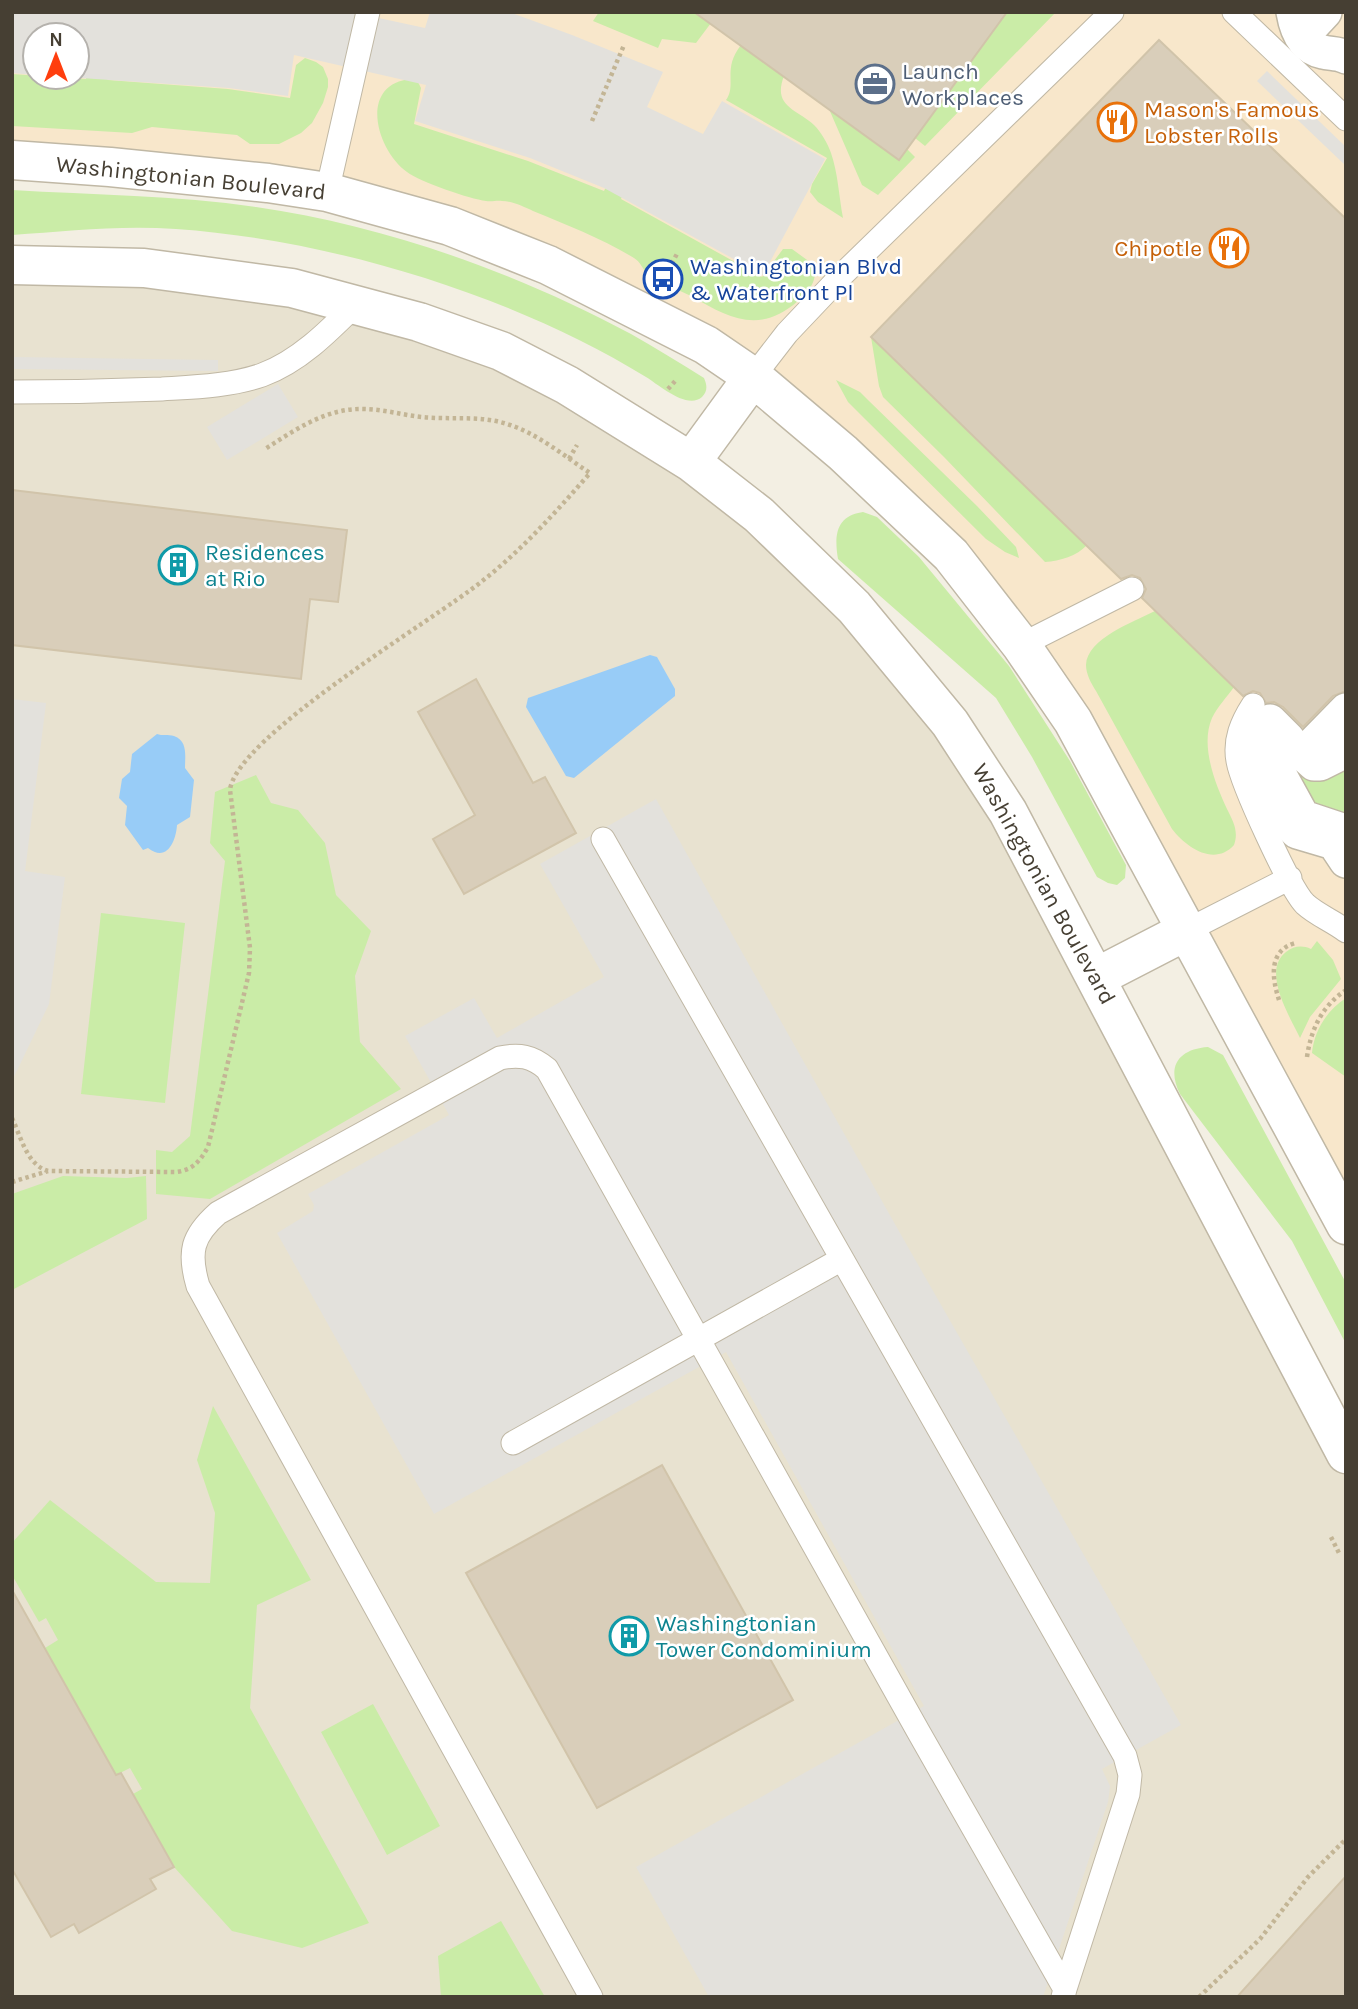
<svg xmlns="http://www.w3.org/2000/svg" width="1358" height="2009" viewBox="0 0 1358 2009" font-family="Karla,sans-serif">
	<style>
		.residential { fill: #e8e2d0 }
		.commercial { fill: #f8e7cb; fill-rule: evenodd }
		.green { fill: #caeca7 }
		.parking { fill: #e3e1dc }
		.water { fill: #98ccf7 }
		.building { fill: #d9ceba; stroke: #d1c4aa; stroke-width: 2 }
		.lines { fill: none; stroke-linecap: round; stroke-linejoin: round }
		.service-casing { stroke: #c0b8a5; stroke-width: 25 }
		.pedestrian-casing { stroke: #c0b8a5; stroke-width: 36 }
		.tertiary-casing { stroke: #c0b8a5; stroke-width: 41 }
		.path { stroke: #c3b595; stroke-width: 4.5; stroke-dasharray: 3.5 3.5; stroke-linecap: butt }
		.service { stroke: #fff; stroke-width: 23 }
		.pedestrian { stroke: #fff; stroke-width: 33 }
		.tertiary { stroke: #fff; stroke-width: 38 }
		.labels { text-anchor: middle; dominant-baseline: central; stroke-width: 5; stroke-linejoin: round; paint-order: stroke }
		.service-label { font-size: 23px; fill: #4e5e75; stroke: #fff; text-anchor: start }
		.food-label { font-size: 23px; fill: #c56008; stroke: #fff; text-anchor: start }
		.street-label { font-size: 23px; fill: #463f33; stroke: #fff }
		.transit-label { font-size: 23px; fill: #164399; stroke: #fff; text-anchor: start }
		.culture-label { font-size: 23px; fill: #0d838f; stroke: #fff; text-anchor: start }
	</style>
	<rect width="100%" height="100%" fill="#f3efe3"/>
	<path class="residential" d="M12,271L292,293L488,354L753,519L947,725L1346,1467V1997H12Z"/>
	<path class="commercial" d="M12,12H1346V1214L1050,677L725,348L381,198L12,156ZM35,35H77V77H35Z"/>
	<path class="green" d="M599,12H696L711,23L696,43L662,39L658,48L593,21Z
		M1007,12H1056L925,146L915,138Z
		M741,45L784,76C772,107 797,109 814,125C821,132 828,144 831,153C838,173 839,197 843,218L818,202L810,192L812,184L827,158L726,100C737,85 722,69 741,45Z
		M88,50L108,80L228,89L290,98L296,65L305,58L316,62L323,67L328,79V87L323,103L312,123L301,133L279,144H250L237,135L152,127L132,133L12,126V74L86,79Z
		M411,79L418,82L421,88L414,124L528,161L604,191L619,160L634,168L621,199L762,277L783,249H792L814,265C818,281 809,291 798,301C759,335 729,318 691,296C677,289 661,283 648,274C642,269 641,262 634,258C603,239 567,225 533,211C524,207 512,201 502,201C497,200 492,202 486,201C470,199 420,182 407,172C376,150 358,84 411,79Z
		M829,109L907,149L915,157L878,195L862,185Z
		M12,190C93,195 176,195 256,207C386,226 515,272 631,334C656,348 680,363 704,378C707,385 708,391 702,397C687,410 659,385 646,377C512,295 333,240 176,229C121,225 67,231 12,235Z
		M871,337L1087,545C1077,556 1060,561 1045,562L944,457L883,397L879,386Z
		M836,380L860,392L868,400L977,506L1016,547L1019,558L1005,552L986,539L865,419L848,402Z
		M863,512L877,517L919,557L1009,666L1070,761L1126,865L1125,878L1117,885L1108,883L1097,877L1032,757L996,698L838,559C834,535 836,516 863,512Z
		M1155,611L1234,687C1227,697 1217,707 1212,718C1200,746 1215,783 1227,809C1233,821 1239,831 1234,845C1214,867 1186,847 1172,829L1096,691C1091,683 1086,674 1086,665C1087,638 1134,622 1155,611Z
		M1346,751V835L1334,827L1274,761Z
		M256,775L271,803L298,810L325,843L336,895L371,931L355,976L360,1042L401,1089L210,1199L156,1194V1150L172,1152L190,1136L225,861L210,843L215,792Z
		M101,913L185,923L165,1103L81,1094Z
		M1317,941L1333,960L1341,979L1310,1017L1300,1038C1290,1017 1261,971 1286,952C1294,946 1302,945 1311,949Z
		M1346,998V1077L1312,1053C1314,1031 1327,1010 1346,998Z
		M1208,1047L1223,1055L1346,1283V1344L1292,1241L1180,1094C1166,1066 1179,1049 1208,1047Z
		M63,1176L127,1178L146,1176L147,1219L12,1290V1194Z
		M213,1406L311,1580L257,1605L250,1708L369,1923L302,1948L232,1931L174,1867L133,1794L142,1789L130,1768L116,1775L45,1648L58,1640L46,1618L39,1622L12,1575V1543L50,1500L156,1582L210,1583L215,1513L197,1460Z
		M373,1704L440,1826L387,1855L321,1732Z
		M501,1921L545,1997H441L438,1956Z"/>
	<path class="parking" d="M12,12H351L425,28L430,12H509L572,35L663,72L647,107L703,134L722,101L825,159L763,275L604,188L530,158L415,121L426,85L294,55L288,96L229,88L66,77H77V35H35V75L12,73Z
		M1267,71L1346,147V166L1257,81Z
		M12,357L218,360V371L12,369Z
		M278,384L298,417L227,460L207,427Z
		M12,699L46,703L25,871L65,877L49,1004L12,1081Z
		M656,799L896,1226L1181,1725L1102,1769L1110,1786L1108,1802L1043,1997H709L636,1867L924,1706L726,1352L434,1514L277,1233L313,1211L314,1205L308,1194L449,1115L405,1036L474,998L497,1038L604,977L540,864Z"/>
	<path class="water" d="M650,655L657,657L675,689V696L574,778L566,776L526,707L528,698Z
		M157,734C162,736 168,734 174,736C188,741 185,756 185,768L194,780L190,817L177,825C176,841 167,863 148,848L143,850L125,825L127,806L119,798L122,779L130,772L132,754Z"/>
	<path class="building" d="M694,12H1007L899,160Z
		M1159,40L1346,219V691L1333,696L1303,727L1283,707L1274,702L1266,703L1260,693L1253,691L1243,696L1142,598L1146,589L1140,578L1132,575L1121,579L871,337Z
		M12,490L347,530L338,602L310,599L301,679L12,645Z
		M476,679L533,783L545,777L576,833L464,894L433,839L475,815L418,712Z
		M662,1465L793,1700L597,1808L466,1573Z
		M12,1590L116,1775L121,1773L174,1867L150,1879L156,1889L79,1933L74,1924L51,1937L12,1869Z
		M1346,1876V1997H1237L1308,1918Z"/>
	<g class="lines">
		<defs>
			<path id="service" d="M1234,12L1346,119
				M327,192L368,12
				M753,377L787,333L842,275L1112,12
				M12,392C62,392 112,391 162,389C194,387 230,386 262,375C298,362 328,332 355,305
				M1021,645L1132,589
				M1253,705C1242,722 1234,740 1238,761C1242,784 1290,889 1305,904C1317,915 1333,921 1346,931
				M603,839L1125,1756L1130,1775L1128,1794L1065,1989
				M1188,930L1290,878
				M513,1443L842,1259
				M591,1997L198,1286C188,1252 192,1236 218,1213L500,1058C519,1054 532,1056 547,1069L918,1731L1065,1989L1063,1997"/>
			<path id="pedestrian" d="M1293,12C1296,30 1303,48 1323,52C1331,54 1338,53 1346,57
				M1298,12L1312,26L1325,12
				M1346,710L1303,754L1314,764H1320L1346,751
				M1346,835L1339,829L1303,817L1274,764L1278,750L1288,739L1270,721L1258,739L1257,757L1290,825L1297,832L1334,843L1346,861"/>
			<path id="tertiary" d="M12,160L110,167L268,183L327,192L450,226L548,265L706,345L753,377L843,453L951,555L1021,645L1073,721L1346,1225
				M12,265L144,268L292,288L419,322L501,351L567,385L691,462L759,515L854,607L950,723L1008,812L1346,1454
				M691,462L753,377
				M1097,977L1188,930"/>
		</defs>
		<use href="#service" class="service-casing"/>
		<use href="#pedestrian" class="pedestrian-casing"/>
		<use href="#tertiary" class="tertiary-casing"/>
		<path class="path" d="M592,121L624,45
			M665,276L678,252
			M668,389L677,379
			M569,459L577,445
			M1279,1000C1272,978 1268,951 1295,943
			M1307,1057C1311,1029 1322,1006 1346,990
			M12,1118C21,1137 27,1165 48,1171L176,1172C193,1170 200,1161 208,1147L249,973L250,948L230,790C236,737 435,619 481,582C522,550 556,512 590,473C564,456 537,433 507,424C480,415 450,420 422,417C402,415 383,409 363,409C326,408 295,430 265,449
			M12,1182L48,1171
			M1331,1537L1340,1555
			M1199,1997L1260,1939L1308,1877L1346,1839"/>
		<use href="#service" class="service"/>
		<use href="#pedestrian" class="pedestrian"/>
		<use href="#tertiary" class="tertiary"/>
	</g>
	<defs>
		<symbol id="office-ring" viewBox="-11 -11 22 22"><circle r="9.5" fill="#fff" stroke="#5c6f8a" stroke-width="1.5"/><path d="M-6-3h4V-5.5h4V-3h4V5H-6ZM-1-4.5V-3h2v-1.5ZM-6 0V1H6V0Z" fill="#5c6f8a"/></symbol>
		<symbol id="restaurant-ring" viewBox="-11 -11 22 22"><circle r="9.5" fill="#fff" stroke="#e8710a" stroke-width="1.5"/><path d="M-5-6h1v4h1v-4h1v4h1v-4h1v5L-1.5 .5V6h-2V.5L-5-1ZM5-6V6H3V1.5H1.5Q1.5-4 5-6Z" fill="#e8710a"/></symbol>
		<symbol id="bus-ring" viewBox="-11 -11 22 22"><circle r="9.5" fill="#fff" stroke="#1a4fb4" stroke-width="1.5"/><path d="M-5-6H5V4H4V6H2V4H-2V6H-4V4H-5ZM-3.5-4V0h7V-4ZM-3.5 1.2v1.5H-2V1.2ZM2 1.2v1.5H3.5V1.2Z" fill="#1a4fb4"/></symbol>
		<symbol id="building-ring" viewBox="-11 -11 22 22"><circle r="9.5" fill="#fff" stroke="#0f9aa8" stroke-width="1.5"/><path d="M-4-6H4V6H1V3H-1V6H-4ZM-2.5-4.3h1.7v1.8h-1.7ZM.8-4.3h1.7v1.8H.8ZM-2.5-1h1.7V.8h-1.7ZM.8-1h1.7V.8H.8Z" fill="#0f9aa8"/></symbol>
	</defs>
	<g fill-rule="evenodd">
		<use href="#office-ring" x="853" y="62" width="44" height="44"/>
		<use href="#restaurant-ring" x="1095" y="100" width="44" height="44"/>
		<use href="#restaurant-ring" x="1207" y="226" width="44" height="44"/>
		<use href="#bus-ring" x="641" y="257" width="44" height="44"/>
		<use href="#building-ring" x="156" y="543" width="44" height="44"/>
		<use href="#building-ring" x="607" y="1614" width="44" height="44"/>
	</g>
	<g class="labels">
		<g class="service-label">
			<text x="902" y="71">Launch<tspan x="902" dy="26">Workplaces</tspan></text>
		</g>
		<g class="food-label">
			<text x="1144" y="109">Mason's Famous<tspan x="1144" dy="26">Lobster Rolls</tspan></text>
			<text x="1202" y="248" text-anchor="end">Chipotle</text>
		</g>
		<g class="street-label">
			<text transform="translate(191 178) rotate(6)">Washingtonian Boulevard</text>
			<text transform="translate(1044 884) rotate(61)">Washingtonian Boulevard</text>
		</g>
		<g class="transit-label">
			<text x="690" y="266">Washingtonian Blvd<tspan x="690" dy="26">&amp; Waterfront Pl</tspan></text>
		</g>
		<g class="culture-label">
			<text x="205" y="552">Residences<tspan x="205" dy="26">at Rio</tspan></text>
			<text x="656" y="1623">Washingtonian<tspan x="656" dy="26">Tower Condominium</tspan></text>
		</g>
	</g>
	<rect width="1358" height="2009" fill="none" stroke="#463f33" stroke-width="28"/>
	<g transform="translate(56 56)"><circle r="33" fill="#ffffff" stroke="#b5b2ad" stroke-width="2"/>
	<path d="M0-5L12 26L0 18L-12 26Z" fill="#ff3e0e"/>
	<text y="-10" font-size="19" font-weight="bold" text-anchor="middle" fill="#463f33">N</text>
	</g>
</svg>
